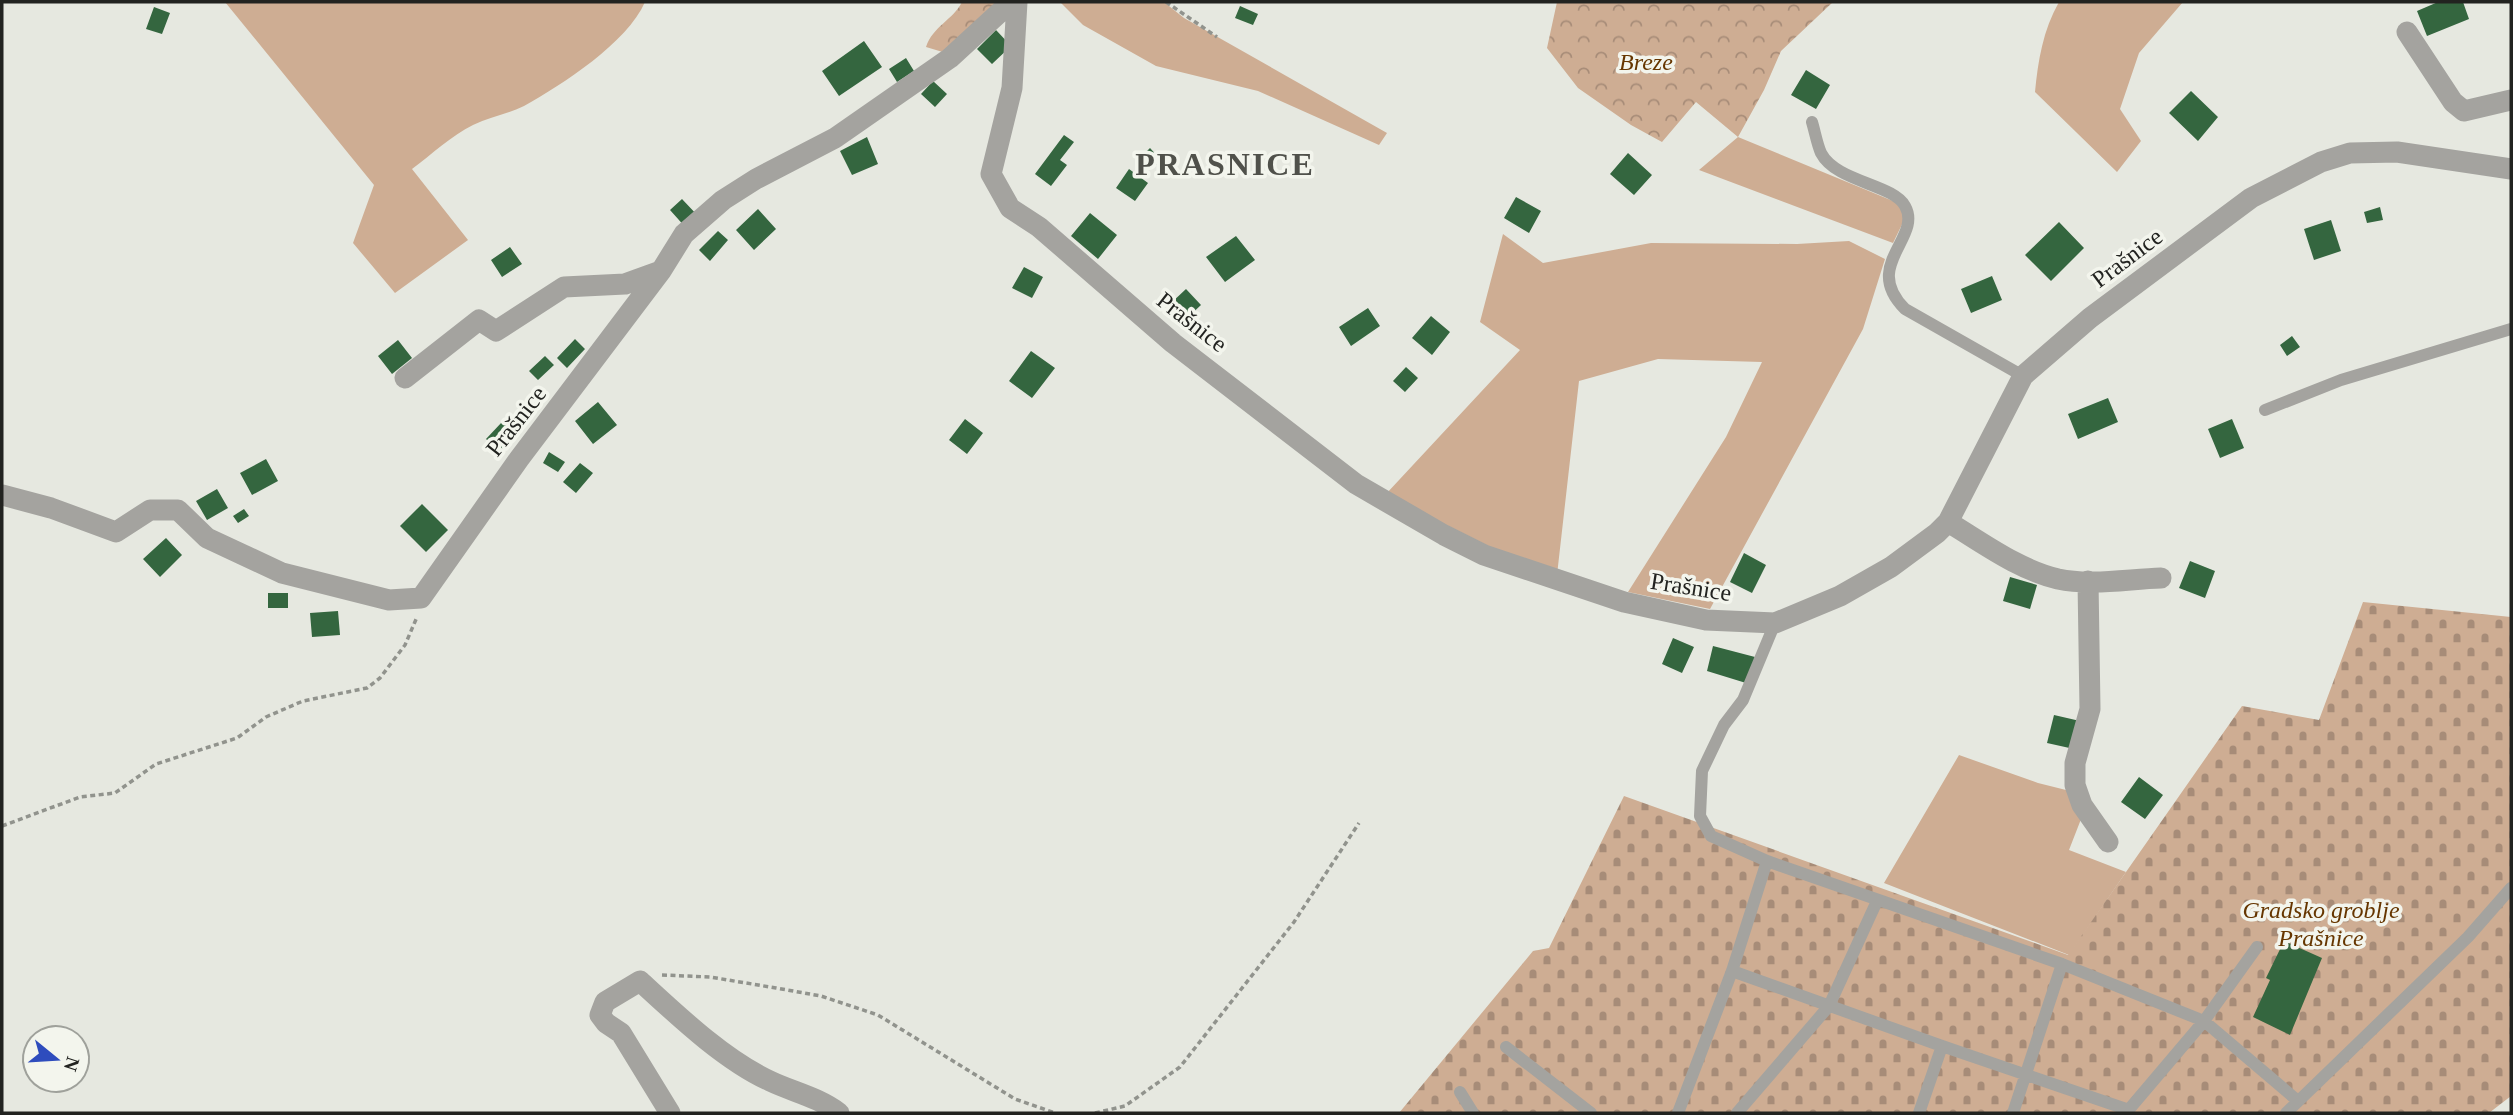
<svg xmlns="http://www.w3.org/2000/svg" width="2513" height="1115" viewBox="0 0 2513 1115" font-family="'Times New Roman',serif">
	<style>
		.green { fill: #cead93 }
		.forest { fill: url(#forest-crowns) }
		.cemetery { fill: url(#cemetery-stones) }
		.building { fill: #34663f }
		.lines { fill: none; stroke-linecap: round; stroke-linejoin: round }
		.path { stroke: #91938d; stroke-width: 3.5; stroke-dasharray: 5 3.5; stroke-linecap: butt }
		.service { stroke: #a4a39f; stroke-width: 12 }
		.minor { stroke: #a4a39f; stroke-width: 21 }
		.labels { text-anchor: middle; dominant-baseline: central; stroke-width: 7; stroke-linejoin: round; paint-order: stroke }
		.park-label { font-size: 24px; font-style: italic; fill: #663600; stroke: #f3f5ed }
		.street-label { font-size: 24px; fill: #222320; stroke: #f3f5ed }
		.district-label { font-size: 32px; font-weight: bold; letter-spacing: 2px; fill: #50514b; stroke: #f3f5ed }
	</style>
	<defs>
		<pattern id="forest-crowns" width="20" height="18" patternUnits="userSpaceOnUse" patternTransform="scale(1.75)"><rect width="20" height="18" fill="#cead93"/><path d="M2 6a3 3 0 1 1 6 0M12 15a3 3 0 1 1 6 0" fill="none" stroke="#a78c78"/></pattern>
		<pattern id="cemetery-stones" width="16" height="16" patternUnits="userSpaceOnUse" patternTransform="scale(1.75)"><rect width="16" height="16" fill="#cead93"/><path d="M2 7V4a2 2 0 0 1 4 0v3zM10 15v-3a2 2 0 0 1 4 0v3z" fill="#a78c78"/></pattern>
	</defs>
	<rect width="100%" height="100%" fill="#e6e8e0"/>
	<path class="green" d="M225,2H645C627,43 563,84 524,106C508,114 490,117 473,125C452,135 431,155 412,169L468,240L395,293L353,243L374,185Z
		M1060,2H1164L1184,18L1387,133L1379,145L1258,91L1156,66L1083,25Z
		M2059,2H2183L2139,53L2120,109L2141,141L2117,172L2035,92C2038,61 2043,30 2059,2Z
		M1738,137L1910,208L1893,243L1699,170Z
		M1503,234L1543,263L1651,243L1797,244L1849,241L1885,259L1863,329L1710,609L1628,592L1726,437L1762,362L1658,359L1579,381L1557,575L1485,549L1386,494L1520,350L1480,322Z
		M1959,755L2038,783L2090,796L2069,850L2126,872L2069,955L1884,883Z"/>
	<path class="forest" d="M962,2H999L946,53L926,47C933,26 953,20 962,2Z
		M1557,2H1833L1781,51L1764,90L1738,137L1696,102L1662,142L1631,125L1578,88L1547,48Z"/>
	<path class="cemetery" d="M2363,602L2511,617V1096L2489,1113H1399L1533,951L1549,948L1624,796L2068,955L2242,706L2319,720Z"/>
	<path class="building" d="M2438,2H2463L2469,19L2427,36L2417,11Z
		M1240,6L1258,14L1253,25L1235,18Z
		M154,7L170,13L162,34L146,29Z
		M996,30L1011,46L992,64L977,49Z
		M864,41L882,67L839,96L822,71Z
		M906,58L914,71L897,82L889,69Z
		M1806,70L1830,85L1816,109L1791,95Z
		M933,81L947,94L935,107L921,94Z
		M2191,91L2218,117L2198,141L2169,113Z
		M1064,135L1074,142L1060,160L1067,165L1051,186L1035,174Z
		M867,137L878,164L852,175L840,151Z
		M1150,148L1161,160L1153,168L1142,156Z
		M1628,153L1652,175L1634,195L1610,174Z
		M1129,169L1148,183L1135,201L1116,188Z
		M1516,197L1541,211L1529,233L1504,218Z
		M682,199L699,217L687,229L670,210Z
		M2380,207L2383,220L2367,223L2364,212Z
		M758,209L776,229L754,250L736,230Z
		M1090,213L1117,235L1098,259L1071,236Z
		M2331,220L2341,251L2314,260L2304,229Z
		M2059,222L2084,248L2051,281L2025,255Z
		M718,231L728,240L710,261L699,250Z
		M1236,236L1255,260L1225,282L1206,257Z
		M510,247L522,264L502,277L491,260Z
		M1024,267L1043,277L1032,298L1012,288Z
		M1992,276L2002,300L1971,313L1961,289Z
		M1186,289L1201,305L1185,320L1170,304Z
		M1368,308L1380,326L1351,346L1339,327Z
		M1431,316L1450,332L1432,355L1412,338Z
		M2292,336L2300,347L2287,356L2280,345Z
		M575,339L585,349L567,368L557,358Z
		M398,340L412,358L392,374L378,356Z
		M1031,351L1055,368L1032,398L1009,381Z
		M545,356L554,365L538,380L529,371Z
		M1406,367L1418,378L1405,392L1393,381Z
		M2108,398L2118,422L2078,439L2068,414Z
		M598,402L617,425L593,444L575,421Z
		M965,419L983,433L967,454L949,440Z
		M2232,419L2244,448L2220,458L2208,429Z
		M502,422L517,435L501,453L486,439Z
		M549,452L565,462L558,472L543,463Z
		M266,459L278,481L252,495L240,473Z
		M580,463L593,473L576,493L563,482Z
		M217,489L228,508L207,520L196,501Z
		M422,504L448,530L426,552L400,526Z
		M244,509L249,516L238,523L233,516Z
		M166,538L182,555L160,577L143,559Z
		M1744,553L1766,565L1752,593L1730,582Z
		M2190,561L2215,571L2205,598L2179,588Z
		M2010,577L2037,585L2030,609L2003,601Z
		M268,593H288V608H268Z
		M338,611L340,635L312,637L310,613Z
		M1673,638L1694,647L1682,673L1662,664Z
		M1713,646L1755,657L1746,683L1707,671Z
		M2054,715L2080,721L2074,749L2047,743Z
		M2139,777L2163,795L2145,819L2121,802Z
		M2284,941L2322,958L2290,1035L2253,1017L2270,980L2266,978Z"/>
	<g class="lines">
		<path class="path" d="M1166,2L1217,37
			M2,826L80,797L115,793L156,764L237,738L266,717L303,701L367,688L380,678L405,645L417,617
			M662,975L710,977L776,988L821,996L878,1015L1015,1099L1055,1113
			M1095,1113L1125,1106L1180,1067L1294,922L1359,823"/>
		<path class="service" d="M1812,122C1815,132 1817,144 1821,153C1836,182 1893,184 1905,206C1923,238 1861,265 1905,309L2023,376
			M2265,410L2341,380L2511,329
			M1775,623L1743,700L1724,725L1702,771L1700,816L1711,836L1767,861L2062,964L2204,1021L2298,1101
			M1732,971L1942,1046
			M1506,1047L1591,1113
			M1460,1092L1473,1113
			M1678,1113L1732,971L1767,861
			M1737,1113L1829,1006L1877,901
			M1919,1113L1942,1046L2129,1110
			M2013,1113L2062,964
			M2126,1113L2204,1021L2257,947
			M2286,1113L2468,937L2511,888"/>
		<path class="minor" d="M1017,2L1012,88L991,174L1010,208L1039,227L1173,343L1356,484L1444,535L1484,555L1624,602L1706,620L1775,623L1840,596L1891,567L1937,533L1948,522L2023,376L2090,318L2251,198L2321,162L2350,153L2397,152L2511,169
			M2407,32L2453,102L2464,111L2511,100
			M405,378L479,320L496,331L564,287L625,284L661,271
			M2,495L51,508L116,532L150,510H178L207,538L282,573L389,600L421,598L519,459L661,271L684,234L723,200L756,179L835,138L950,58L1011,2
			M1948,522C1983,543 2017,569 2058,579C2090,586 2128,579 2161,578
			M2088,581L2090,709L2075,763V785L2082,805L2108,842
			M670,1113L621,1033L606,1023L600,1015L605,1002L640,981C677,1015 724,1060 770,1081C793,1092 818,1097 839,1113"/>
	</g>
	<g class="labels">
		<g class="park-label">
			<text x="1646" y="62">Breze</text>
			<text x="2321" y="910">Gradsko groblje<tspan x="2321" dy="28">Prašnice</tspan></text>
		</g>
		<g class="street-label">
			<text transform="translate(2127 258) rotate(-37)">Prašnice</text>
			<text transform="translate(1192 322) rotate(38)">Prašnice</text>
			<text transform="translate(516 421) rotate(-52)">Prašnice</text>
			<text transform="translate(1691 587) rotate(9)">Prašnice</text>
		</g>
		<g class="district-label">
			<text x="1225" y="164">PRASNICE</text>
		</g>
	</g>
	<rect width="2513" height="1115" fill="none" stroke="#222320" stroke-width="7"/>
	<g transform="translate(56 1059) rotate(108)"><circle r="33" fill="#f3f5ed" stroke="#9fa19b" stroke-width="2"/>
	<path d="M0-5L12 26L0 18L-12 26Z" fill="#2e4cbd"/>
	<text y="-10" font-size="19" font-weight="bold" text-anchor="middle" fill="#222320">N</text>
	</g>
</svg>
